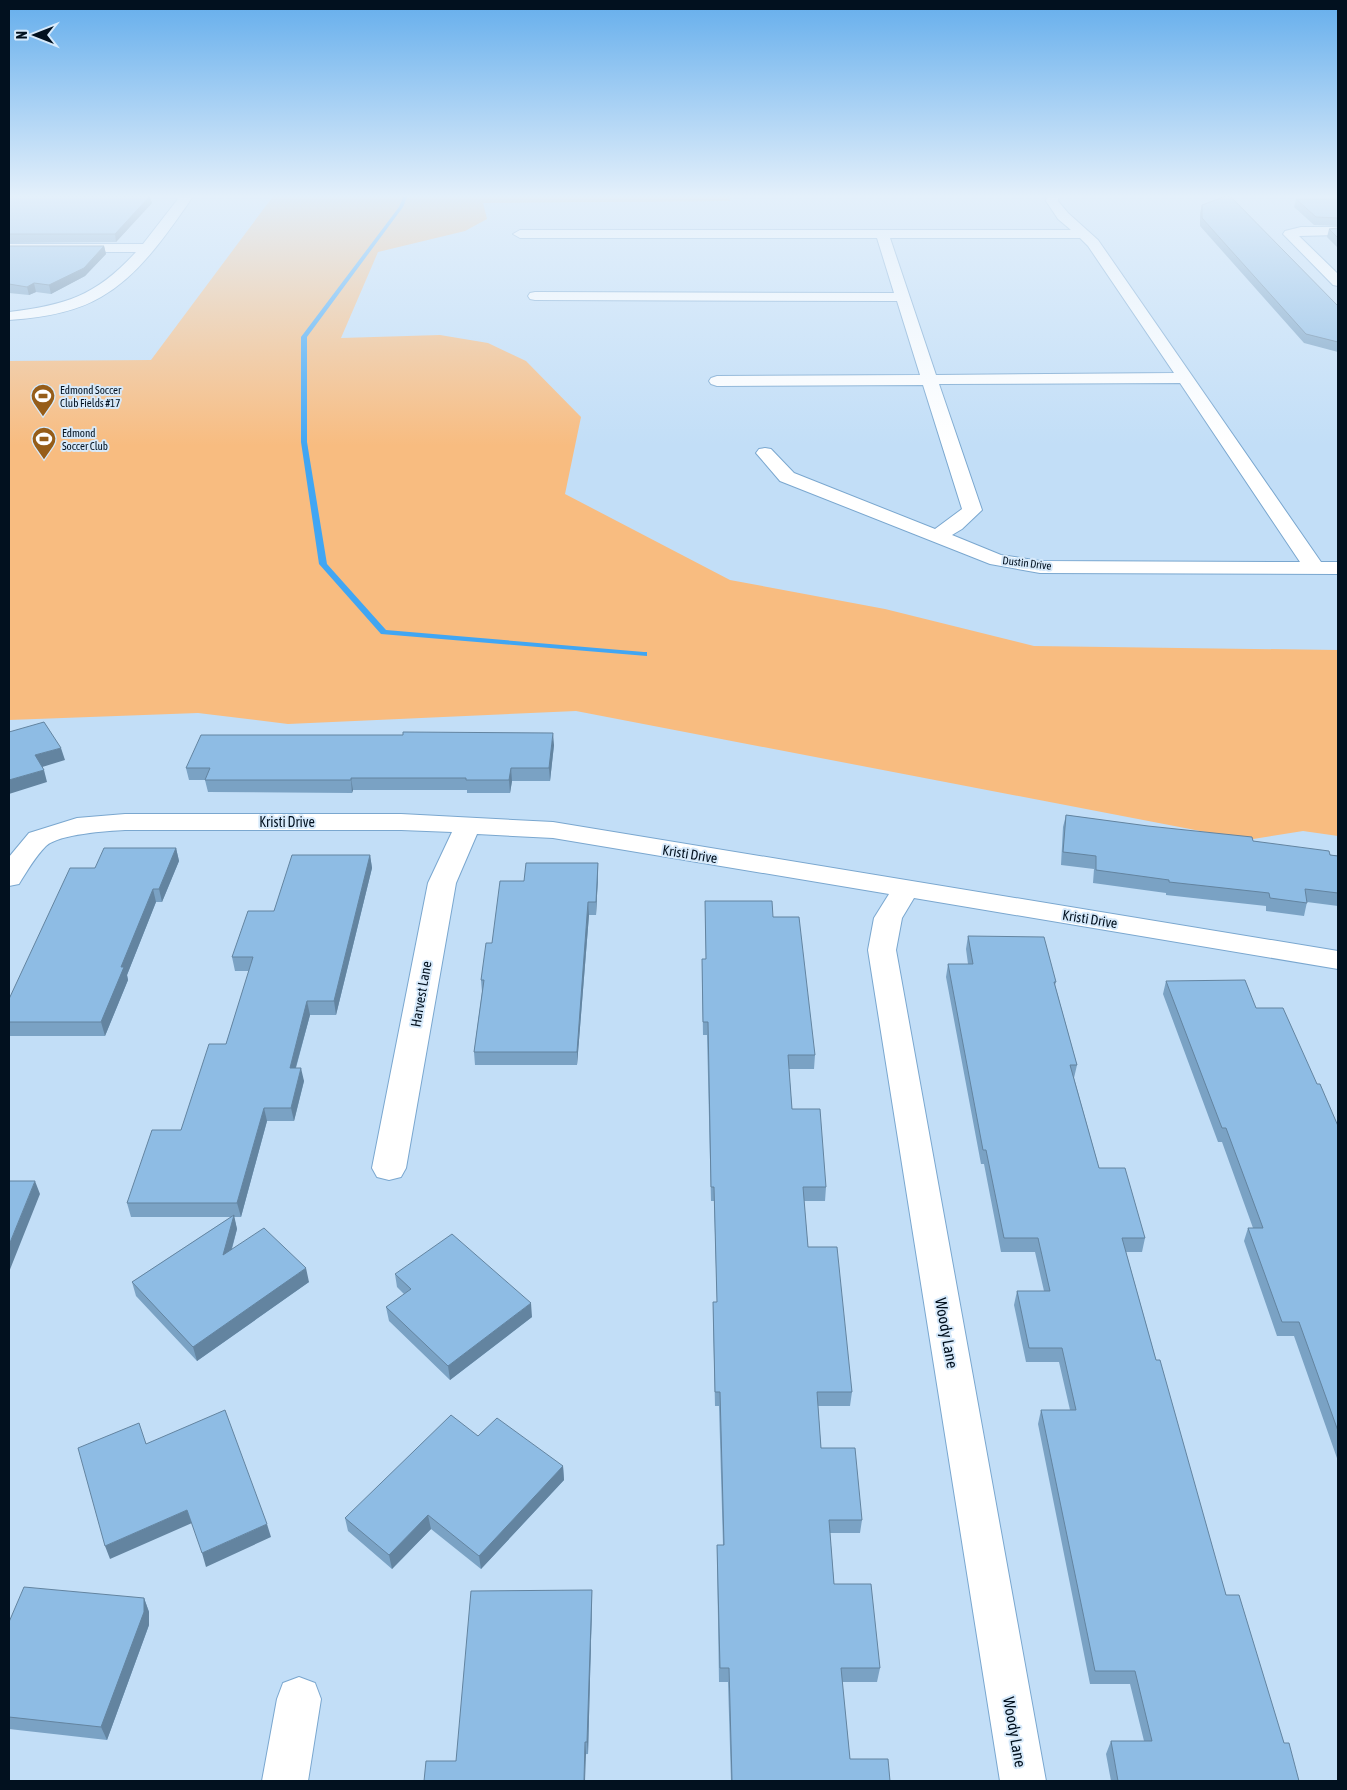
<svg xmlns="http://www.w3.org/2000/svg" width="1347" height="1790" viewBox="0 0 1347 1790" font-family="'Asap Condensed',sans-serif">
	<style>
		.green { fill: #f8bc80 }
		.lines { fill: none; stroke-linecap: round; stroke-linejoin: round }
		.stream { fill: #41a6f3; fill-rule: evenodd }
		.street-casing { stroke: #7aa7cf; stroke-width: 2 }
		.street { fill: #fff; fill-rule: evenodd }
		.wall { fill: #7aa2c4 }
		.shaded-wall { fill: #6384a0 }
		.building { fill: #8ebce4; stroke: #6384a0 }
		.labels { text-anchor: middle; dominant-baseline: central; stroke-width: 4; stroke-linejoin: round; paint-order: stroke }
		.far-poi-label { font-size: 11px; fill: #02111f; stroke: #d7eafb; text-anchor: start }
		.far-street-label { font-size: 11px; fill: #02111f; stroke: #d7eafb }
		.street-label { font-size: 14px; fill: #02111f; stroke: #d7eafb }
		.near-street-label { font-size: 16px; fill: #02111f; stroke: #d7eafb }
	</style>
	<rect width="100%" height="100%" fill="#c2def7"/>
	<path class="green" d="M274,195H729L730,201L483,203L487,219L465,231L378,252L341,338L440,335L488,343L526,361L581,417L565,494L730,580L885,609L1034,646L1338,650V836L1303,831L1247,840L576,711L288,724L198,713L9,720V361L151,360Z"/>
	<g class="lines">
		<path class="stream" d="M404,195H408L403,207L307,337V442L327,564L386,630L644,652H647V656L381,634L319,564L301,442V337L399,207Z"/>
		<defs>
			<path id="street" d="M181,195H194C169,231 140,275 101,297C74,313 40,318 9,320V312C66,305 96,296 136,252H9V244H143Z
				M1047,195H1059L1058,201L1068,213L1098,240L1321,562H1338V574L1040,573L990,564L780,481L756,453L759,449L765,448L771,449L794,473L935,529L962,509L923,385L717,386L711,384L709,381L711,378L717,376L920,375L897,301L535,300L530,299L528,296L530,293L535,292L894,293L877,238H520L513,234L520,230H1071L1058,219L1046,201ZM890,238H1080L1088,246L1174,373L936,375ZM1180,383L1300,562L1040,561L1001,555L952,535L962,529L982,510L939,384Z
				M1301,227H1338V235L1299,236L1338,274V286L1333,285L1283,234L1285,231Z
				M125,814H401L553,822L1338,951V969L914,898L902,918L896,950L1046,1781H1000L868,950L874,918L889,894L553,838L477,834L456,883L406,1168L401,1177L389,1180L377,1177L372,1168L428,883L452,832L401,830H125C107,831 59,834 46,846C35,857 27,871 19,884L9,886V857L29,833L77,818Z
				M299,1677L315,1683L321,1699L308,1781H262L277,1699L283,1683Z"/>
		</defs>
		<use href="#street" class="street-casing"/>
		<use href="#street" class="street"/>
	</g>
	<path class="wall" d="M9,195H152L150,197L152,203L116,242L9,243Z
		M1296,199H1338V226L1314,225L1294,207Z
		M1202,205L1338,306V352L1304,343L1200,226V213Z
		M1338,228V248L1327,237L1329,229Z
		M9,246H104L106,254L85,276L51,294L36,292L29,295L9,293Z
		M554,745L550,781H512L510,793H467V790H353L352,793L208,792L205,780H189L186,768Z
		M1066,815L1253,841L1338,856V906L1307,902L1304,916L1266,911V906L1166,895V893L1093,883L1094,869L1061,865L1063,827Z
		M176,848L179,861L162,902H156L127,975L128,980L105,1036H9V999L95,868Z
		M370,855L372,868L336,1015H310L296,1068L304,1081L294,1121H267L241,1217H234L237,1229L232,1249L309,1282L197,1361L136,1296L132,1282L231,1217H131L127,1203L181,1130L226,1044L249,971H235L232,957L274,911Z
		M598,863V876L596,915H589L577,1065H475L474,1052L482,992L481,980L492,943L524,881Z
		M705,901L773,917L815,1055L814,1069H789L792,1109L826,1187L825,1201H804L808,1247L852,1392L850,1406H818L821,1448L862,1520L860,1533H830L834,1584L880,1668L877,1682H842L850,1759L890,1781H731L728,1682H719L717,1558V1545H723L719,1406H715L713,1316V1302H717L714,1201H711L707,1035H703L702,972V959H706Z
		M968,936L1056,982L1055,985L1077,1065L1074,1078L1099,1168L1145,1238L1142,1252H1126L1156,1360L1226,1595L1299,1781H1111L1106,1754L1111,1741H1144L1130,1684H1090L1038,1424L1041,1410H1070L1059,1362H1026L1014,1305L1017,1291H1044L1035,1252H1001L984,1164H981L946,977L948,964H968L966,949Z
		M1166,981L1256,1008L1317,1084L1338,1126V1461L1294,1336H1277L1244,1241L1248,1228H1253L1222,1142H1218L1163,994Z
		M395,1274L532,1317L450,1380L389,1321L386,1307L404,1294L397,1287Z
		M478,1436L563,1466L564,1480L481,1569L431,1529L392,1569L348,1531L345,1518Z
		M592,1590V1603L588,1754L456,1761Z
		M144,1598L149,1612V1625L107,1740L9,1729V1622Z"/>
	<path class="shaded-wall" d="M144,195H152L150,197L152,203L116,242L115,234Z
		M104,246L106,254L85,276L51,294L49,285Z
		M34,283L36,292L29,295L27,287Z
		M553,733L554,745L550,781L549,768Z
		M61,748L65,760L39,768L35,755Z
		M511,768L512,781L510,793L509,780Z
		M44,770L47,782L9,794V780Z
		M351,778L353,790L352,793L351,780Z
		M176,848L179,861L162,902L159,889Z
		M370,855L372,868L336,1015L334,1001Z
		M598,863V876L596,915V902Z
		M153,889L156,902L127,975L128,980L105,1036L101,1022L121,967Z
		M588,902L589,915L577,1065V1052Z
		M307,1001L310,1015L292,1081L290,1068Z
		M301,1068L304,1081L294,1121L291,1108Z
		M264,1108L267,1121L241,1217L237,1203Z
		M35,1181L40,1194L9,1272V1245Z
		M234,1215L237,1229L226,1269L223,1255Z
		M306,1268L309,1282L197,1361L193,1347Z
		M531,1303L532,1317L450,1380L448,1366Z
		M563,1466L564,1480L481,1569L479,1556Z
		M187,1510L192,1523L110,1559L105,1546Z
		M428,1515L431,1529L392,1569L389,1555Z
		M267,1524L271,1537L206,1567L202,1553Z
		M592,1590V1603L588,1754L587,1742Z
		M144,1598L149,1612V1625L107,1740L101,1727Z
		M585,1742L586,1754L585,1781H584Z"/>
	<path class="building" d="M9,195H144L150,196L115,234H9Z
		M1229,195L1338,306V342L1306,334L1202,218V205Z
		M1296,199H1338V218L1316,217Z
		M1338,228V238L1329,229Z
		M9,246H104L84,268L49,285L34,283L27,287L9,284Z
		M44,722L61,748L35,755L44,770L9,780V732Z
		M403,732L553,733L549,768H511L509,780H466V778H351V780H205L210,768H186L201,735H403Z
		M1066,815L1148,826L1252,837L1253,841L1329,851L1330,855L1338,856V893L1305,889L1307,903L1270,898L1269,893L1169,882V880L1096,870V856L1063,852Z
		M104,848H176L159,889H153L121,967H124L101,1022H9V999L70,868H95Z
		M292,855H370L334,1001H307L290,1068H301L291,1108H264L237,1203H127L152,1130H181L209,1044H226L253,957H232L248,911H274Z
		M526,863H598L596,902H588L577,1052H474L484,980H481L486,943H492L500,881H524Z
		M705,901H772L773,917H799L815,1055H788L792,1109H820L826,1187H803L808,1247H837L852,1392H817L821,1448H855L862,1520H829L834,1584H871L880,1668H841L850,1759H888L890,1781H732L729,1668H720L717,1545H724L720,1392H715L713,1302H717L714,1187H711L708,1022H703L702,959H706Z
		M968,936L1044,937L1056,982H1054L1077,1065H1070L1099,1168H1125L1145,1238H1122L1156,1360H1160L1226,1595H1239L1284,1743H1289L1299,1781H1118L1111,1741H1152L1135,1671H1095L1041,1410H1076L1062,1348H1029L1017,1291H1050L1038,1238H1004L986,1150H983L948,964H973Z
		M1245,980L1256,1008H1283L1317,1084H1320L1338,1126V1431L1299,1322H1282L1248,1228H1263L1226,1128H1222L1166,981Z
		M9,1181H35L9,1245Z
		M234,1215L223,1255L264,1228L306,1268L193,1347L132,1282Z
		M452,1234L531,1303L448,1366L386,1307L411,1289L395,1274Z
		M225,1410L267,1524L202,1553L187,1510L105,1546L78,1448L139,1423L146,1444Z
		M451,1415L478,1436L497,1418L563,1466L479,1556L428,1515L389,1555L345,1518Z
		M24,1587L144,1598V1612L101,1727L9,1717V1622Z
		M592,1590L587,1742H585L584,1781H424L426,1761H456L471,1591Z"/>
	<linearGradient id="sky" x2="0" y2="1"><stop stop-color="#65aeec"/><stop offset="0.44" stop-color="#e4f0fb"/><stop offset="1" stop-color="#e4f0fb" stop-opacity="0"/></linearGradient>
	<rect width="1347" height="446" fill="url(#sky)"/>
	<defs>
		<symbol id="stadium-pin" viewBox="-11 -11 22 30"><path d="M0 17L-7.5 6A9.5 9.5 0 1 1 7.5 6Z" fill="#965d19" stroke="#d7eafb"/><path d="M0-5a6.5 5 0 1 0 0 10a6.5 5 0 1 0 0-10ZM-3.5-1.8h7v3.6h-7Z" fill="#fff"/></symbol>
	</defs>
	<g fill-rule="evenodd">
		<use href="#stadium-pin" x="29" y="382" width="28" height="38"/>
		<use href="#stadium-pin" x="30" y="425" width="28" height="38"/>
	</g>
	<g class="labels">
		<g class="far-poi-label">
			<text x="60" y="390">Edmond Soccer<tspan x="60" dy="13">Club Fields #17</tspan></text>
			<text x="62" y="433">Edmond<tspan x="62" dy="13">Soccer Club</tspan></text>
		</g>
		<g class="far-street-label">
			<text transform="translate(1027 563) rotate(7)">Dustin Drive</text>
		</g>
		<g class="street-label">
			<text x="287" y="822">Kristi Drive</text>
			<text transform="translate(690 854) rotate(9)">Kristi Drive</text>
			<text transform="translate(1090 919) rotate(9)">Kristi Drive</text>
			<text transform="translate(421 994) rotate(-80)">Harvest Lane</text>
		</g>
		<g class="near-street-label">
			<text transform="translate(947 1333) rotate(80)">Woody Lane</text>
			<text transform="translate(1015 1732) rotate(80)">Woody Lane</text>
		</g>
	</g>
	<rect width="1347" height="1790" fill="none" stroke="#02111f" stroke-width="20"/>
	<g transform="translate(35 35) rotate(270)" stroke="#d7eafb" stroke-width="4" paint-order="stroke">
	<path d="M0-4L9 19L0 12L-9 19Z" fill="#02111f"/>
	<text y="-8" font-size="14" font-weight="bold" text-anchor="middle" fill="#02111f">N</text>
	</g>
</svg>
